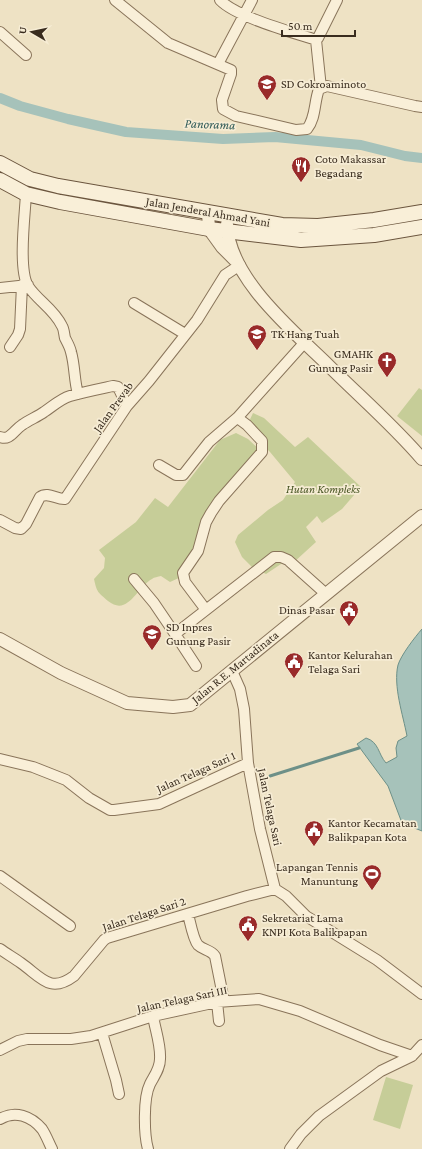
<svg xmlns="http://www.w3.org/2000/svg" width="422" height="1149" viewBox="0 0 422 1149" font-family="'Crimson Pro',serif">
	<style>
		.green { fill: #c6cd98 }
		.water { fill: #a6c2ba; stroke: #6d9088 }
		.lines { fill: none; stroke-linecap: round; stroke-linejoin: round }
		.stream { stroke: #6d9088; stroke-width: 3 }
		.canal { stroke: #a6c2ba; stroke-width: 10 }
		.minor-casing { stroke: #89745a; stroke-width: 12 }
		.tertiary-casing { stroke: #89745a; stroke-width: 14 }
		.secondary-casing { stroke: #6b553e; stroke-width: 16 }
		.minor { stroke: #f9efd8; stroke-width: 10 }
		.tertiary { stroke: #f9efd8; stroke-width: 12 }
		.secondary { stroke: #f9efd8; stroke-width: 14 }
		.labels { text-anchor: middle; dominant-baseline: central; stroke-width: 3.5; stroke-linejoin: round; paint-order: stroke }
		.poi-label { font-size: 12px; fill: #392c1e; stroke: #f6ecd4; text-anchor: start }
		.street-label { font-size: 12px; fill: #392c1e; stroke: #f6ecd4 }
		.park-label { font-size: 12px; font-style: italic; fill: #495625; stroke: #f6ecd4 }
		.water-label { font-size: 13px; font-style: italic; fill: #2e5957; stroke: #f6ecd4 }
	</style>
	<rect width="100%" height="100%" fill="#eee2c4"/>
	<path class="green" d="M419,388L422,390V436L397,416Z
		M253,413L264,418L295,447L308,437L361,487L342,509L322,523L317,516L306,527L316,542L293,563L284,562L266,574L252,567L242,557L235,542L238,535L268,510L283,500L295,482L270,452L246,428Z
		M236,433L248,439L263,453L217,511L181,577L170,582L161,576C158,577 154,577 152,579C137,587 128,617 108,601C98,592 97,593 94,579L104,568L105,558L99,550L136,522L155,498L168,507L220,440Z
		M386,1077L413,1085L400,1129L373,1120Z"/>
	<path class="water" d="M422,629V831L402,823L388,786L357,744L366,738C379,742 378,754 386,763L397,757L396,748L398,741L407,736C403,715 393,686 398,665C401,655 415,637 422,629Z"/>
	<g class="lines">
		<path class="stream" d="M270,776L359,748"/>
		<path class="canal" d="M0,98L20,106L68,119L126,132L223,139L275,137L361,145L405,156L422,158"/>
		<defs>
			<path id="minor" d="M115,0L168,43L231,70V74L222,100L223,109L236,116L296,130L307,129C316,118 314,102 319,89L327,86L415,106L422,107
				M220,0C236,17 292,32 316,40L318,38L337,0
				M0,32L26,55
				M316,40L321,88
				M218,64L252,0
				M26,194C25,214 18,269 28,286C38,301 54,309 62,326C64,329 64,334 65,338C67,342 70,347 71,352C75,366 74,380 78,394
				M0,288L28,285
				M134,303L185,334
				M10,347L18,335L20,329L22,285
				M0,437C10,441 14,430 22,425C29,420 37,417 44,412C52,407 60,399 70,396C84,392 99,389 113,386L118,387L127,406
				M159,465L176,475H183L209,442L238,417L305,342
				M0,520L15,528L21,529L26,524L40,497C48,491 57,500 65,499L127,406L149,381L197,320L225,275L240,265
				M134,579L154,603L175,634L274,557H281L288,560L326,594
				M206,610L185,582L183,573L198,551L206,522L211,513L219,501L262,452V441L247,425L239,419L238,417
				M175,634L196,666
				M232,671L240,689L244,709L248,763L260,829L275,889L286,896L306,916L377,960L422,994
				M0,759L33,767L66,780L89,798L110,810H114L159,804L248,763
				M0,876L70,926
				M188,914C190,921 193,939 198,945C203,950 211,950 215,956L224,1001
				M0,949C7,954 14,958 21,963C41,977 50,994 74,976L104,940L107,938L247,896L275,889
				M217,1002L219,1021
				M102,1033L116,1080L119,1094
				M0,1050L18,1041L27,1039H71L91,1036L153,1016L217,1002L259,999L300,1011L380,1045L412,1056L422,1045
				M0,1119C15,1110 31,1116 42,1129C46,1135 49,1143 52,1149
				M148,1149C144,1135 143,1098 150,1084C154,1076 160,1069 160,1059C161,1045 155,1029 153,1016
				M290,1149L301,1134L319,1116L381,1071L412,1056"/>
			<path id="tertiary" d="M208,212L209,229L222,247L235,260
				M227,224C228,277 292,330 327,364C359,396 393,425 422,459
				M0,639L61,673L127,703L173,707L190,705L422,516"/>
			<path id="secondary" d="M0,163L30,179L58,186L282,225L318,226L374,220L422,212
				M0,180L26,194L60,202L209,229L301,240L374,235L422,227"/>
		</defs>
		<use href="#minor" class="minor-casing"/>
		<use href="#tertiary" class="tertiary-casing"/>
		<use href="#secondary" class="secondary-casing"/>
		<use href="#minor" class="minor"/>
		<use href="#tertiary" class="tertiary"/>
		<use href="#secondary" class="secondary"/>
	</g>
	<defs>
		<symbol id="school-pin" viewBox="-11 -11 22 30"><path d="M0 17L-7.5 6A9.5 9.5 0 1 1 7.5 6Z" fill="#992a2a" stroke="#f6ecd4"/><path d="M0-5L7-2L0 1L-7-2ZM-4 1L0 2.5L4 1V4Q0 6-4 4Z" fill="#fff"/></symbol>
		<symbol id="restaurant-pin" viewBox="-11 -11 22 30"><path d="M0 17L-7.5 6A9.5 9.5 0 1 1 7.5 6Z" fill="#992a2a" stroke="#f6ecd4"/><path d="M-5-6h1v4h1v-4h1v4h1v-4h1v5L-1.5 .5V6h-2V.5L-5-1ZM5-6V6H3V1.5H1.5Q1.5-4 5-6Z" fill="#fff"/></symbol>
		<symbol id="church-pin" viewBox="-11 -11 22 30"><path d="M0 17L-7.5 6A9.5 9.5 0 1 1 7.5 6Z" fill="#992a2a" stroke="#f6ecd4"/><path d="M-1.2-6h2.4v3.5h3.3v2.4h-3.3V6h-2.4V-.1h-3.3v-2.4h3.3Z" fill="#fff"/></symbol>
		<symbol id="civic-pin" viewBox="-11 -11 22 30"><path d="M0 17L-7.5 6A9.5 9.5 0 1 1 7.5 6Z" fill="#992a2a" stroke="#f6ecd4"/><path d="M-.6-6.5H3V-4.5H.6V-3L4-1V1h2V6H-6V1h2V-1L-.6-3ZM-1.2 2.5V6h2.4V2.5Z" fill="#fff"/></symbol>
		<symbol id="stadium-pin" viewBox="-11 -11 22 30"><path d="M0 17L-7.5 6A9.5 9.5 0 1 1 7.5 6Z" fill="#992a2a" stroke="#f6ecd4"/><path d="M0-5a6.5 5 0 1 0 0 10a6.5 5 0 1 0 0-10ZM-3.5-1.8h7v3.6h-7Z" fill="#fff"/></symbol>
	</defs>
	<g fill-rule="evenodd">
		<use href="#school-pin" x="256" y="73" width="22" height="30"/>
		<use href="#restaurant-pin" x="290" y="155" width="22" height="30"/>
		<use href="#school-pin" x="246" y="323" width="22" height="30"/>
		<use href="#church-pin" x="376" y="350" width="22" height="30"/>
		<use href="#civic-pin" x="338" y="599" width="22" height="30"/>
		<use href="#school-pin" x="141" y="623" width="22" height="30"/>
		<use href="#civic-pin" x="283" y="651" width="22" height="30"/>
		<use href="#civic-pin" x="303" y="819" width="22" height="30"/>
		<use href="#stadium-pin" x="361" y="863" width="22" height="30"/>
		<use href="#civic-pin" x="237" y="914" width="22" height="30"/>
	</g>
	<g class="labels">
		<g class="poi-label">
			<text x="281" y="84">SD Cokroaminoto</text>
			<text x="315" y="159">Coto Makassar<tspan x="315" dy="14">Begadang</tspan></text>
			<text x="271" y="334">TK Hang Tuah</text>
			<text x="373" y="354" text-anchor="end">GMAHK<tspan x="373" dy="14">Gunung Pasir</tspan></text>
			<text x="335" y="610" text-anchor="end">Dinas Pasar</text>
			<text x="166" y="627">SD Inpres<tspan x="166" dy="14">Gunung Pasir</tspan></text>
			<text x="308" y="655">Kantor Kelurahan<tspan x="308" dy="14">Telaga Sari</tspan></text>
			<text x="328" y="823">Kantor Kecamatan<tspan x="328" dy="14">Balikpapan Kota</tspan></text>
			<text x="358" y="867" text-anchor="end">Lapangan Tennis<tspan x="358" dy="14">Manuntung</tspan></text>
			<text x="262" y="918">Sekretariat Lama<tspan x="262" dy="14">KNPI Kota Balikpapan</tspan></text>
		</g>
		<g class="street-label">
			<text transform="translate(208 212) rotate(10)">Jalan Jenderal Ahmad Yani</text>
			<text transform="translate(113 407) rotate(-54)">Jalan Prevab</text>
			<text transform="translate(235 667) rotate(-39)">Jalan R.E. Martadinata</text>
			<text transform="translate(196 772) rotate(-24)">Jalan Telaga Sari 1</text>
			<text transform="translate(270 807) rotate(78)">Jalan Telaga Sari</text>
			<text transform="translate(144 914) rotate(-18)">Jalan Telaga Sari 2</text>
			<text transform="translate(182 999) rotate(-12)">Jalan Telaga Sari III</text>
		</g>
		<g class="park-label">
			<text x="323" y="489">Hutan Kompleks</text>
		</g>
		<g class="water-label">
			<text transform="translate(210 124) rotate(2)">Panorama</text>
		</g>
	</g>
	<g transform="translate(32 32) rotate(279)" stroke="#f6ecd4" stroke-width="3" paint-order="stroke">
	<path d="M0-3L7 15L0 10L-7 15Z" fill="#392c1e"/>
	<text y="-6" font-size="11" font-weight="bold" text-anchor="middle" fill="#392c1e">U</text>
	</g>
	<path d="M282 30v6h73v-6" fill="none" stroke="#392c1e" stroke-width="2"/>
	<text x="288" y="30" font-size="12" fill="#392c1e" stroke="#f6ecd4" stroke-width="3" paint-order="stroke">50 m</text>
</svg>
